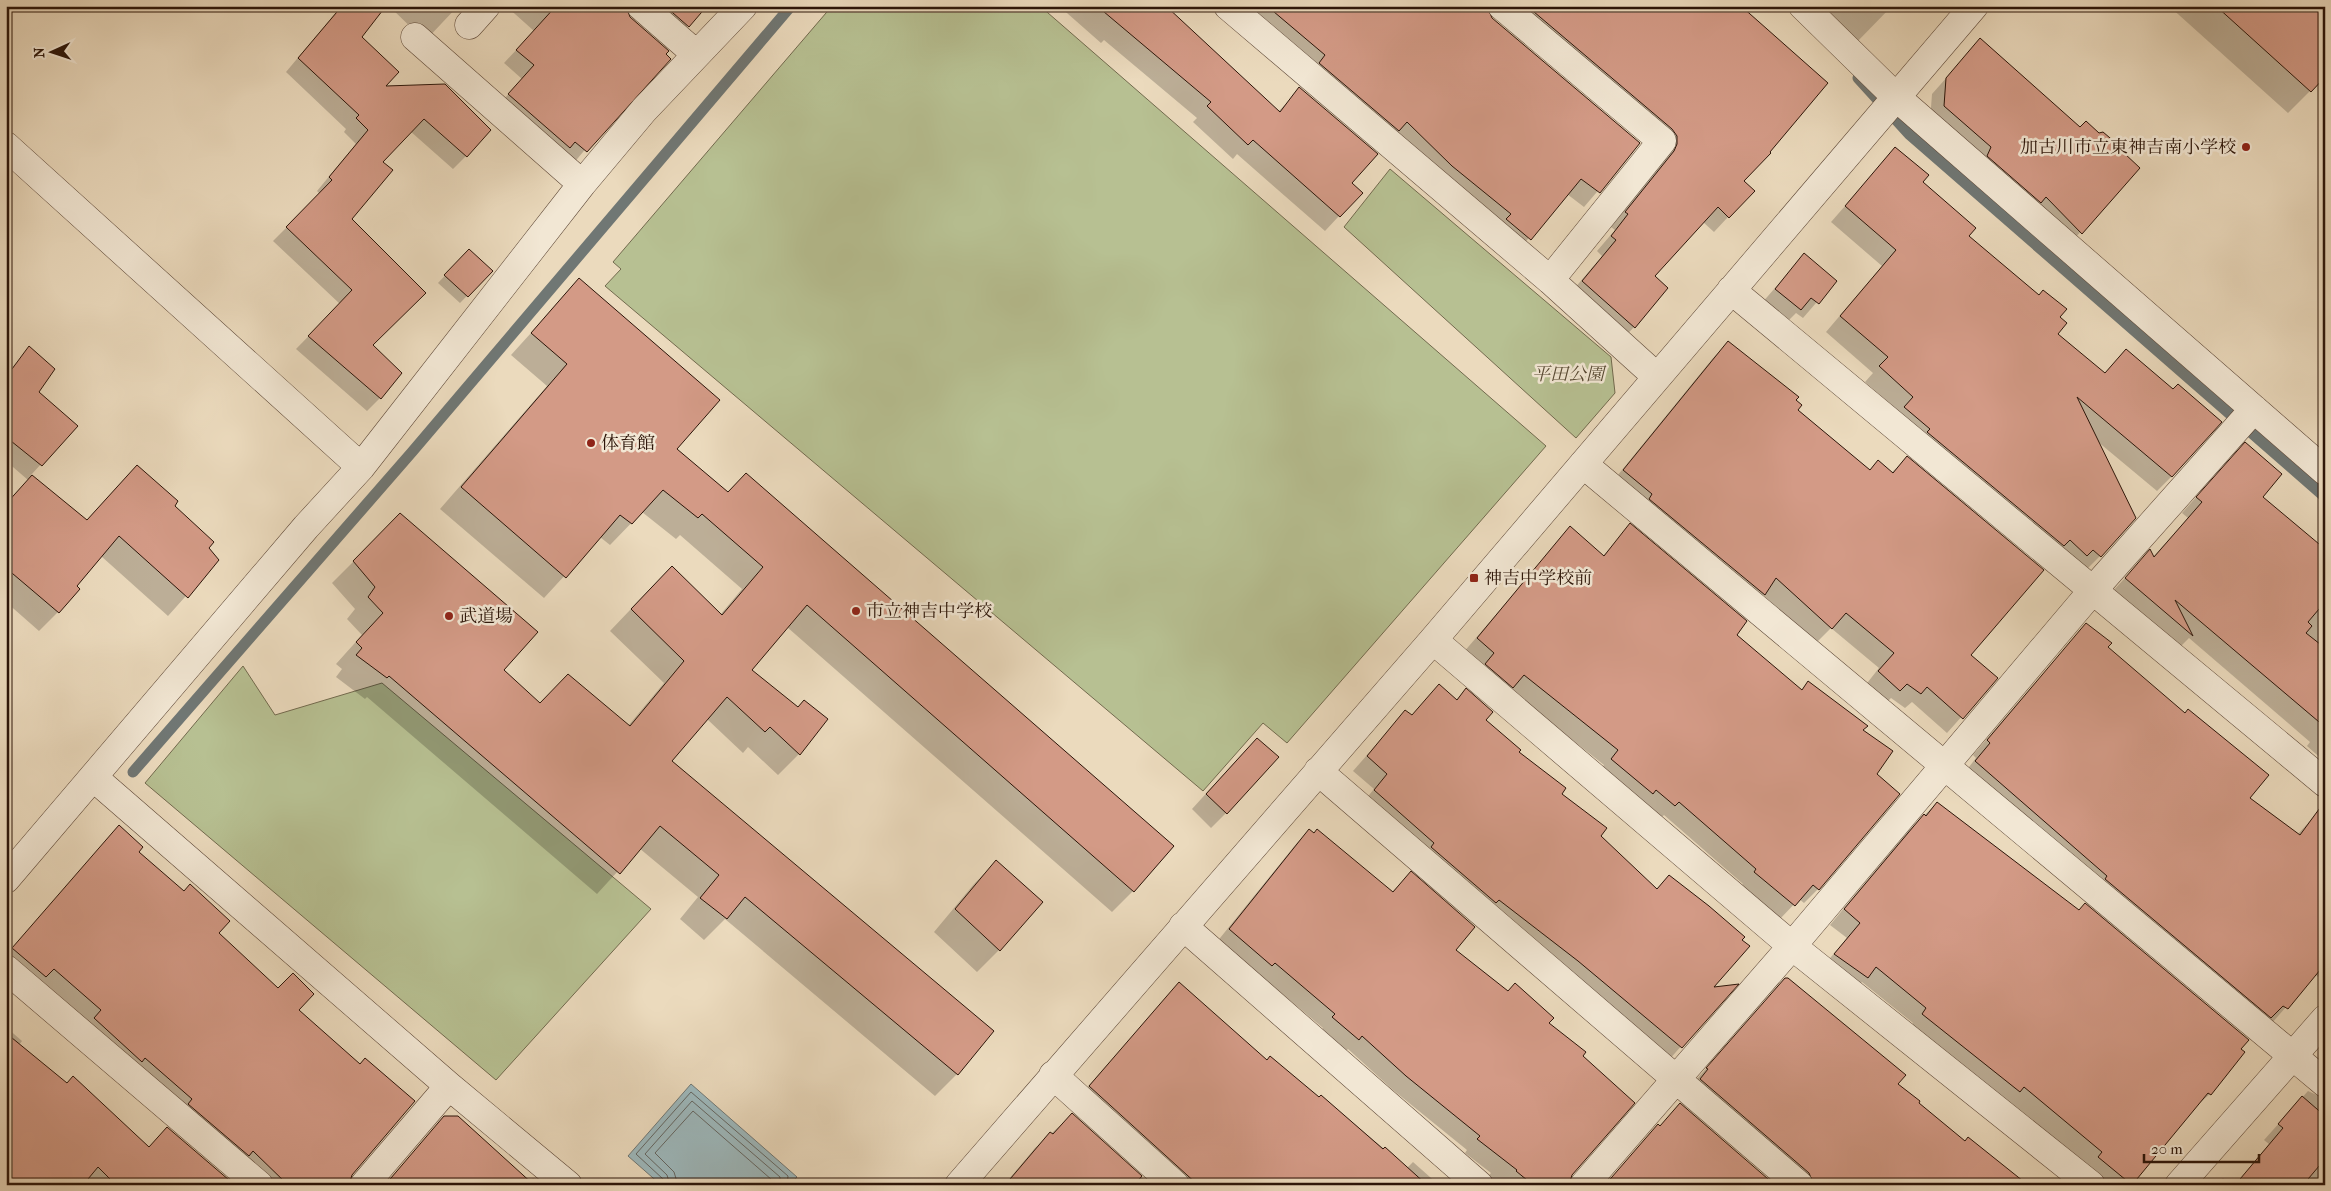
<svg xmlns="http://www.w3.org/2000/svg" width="2331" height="1191" viewBox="0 0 2331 1191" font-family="'IM FELL French Canon','Noto Serif JP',serif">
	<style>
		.green { fill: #b7c092; stroke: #726a4e }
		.water { fill: #9db8bc; stroke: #707774 }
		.shadow { fill: #0003 }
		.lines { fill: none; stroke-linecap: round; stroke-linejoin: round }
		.shore { stroke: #646662; stroke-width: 1 }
		.stream { stroke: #707774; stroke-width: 11 }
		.building { fill: #d39a86; stroke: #2c1509 }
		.minor-casing { stroke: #5c4636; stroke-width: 29 }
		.minor { stroke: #f2e7d4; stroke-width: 28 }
		.poi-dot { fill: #8f2418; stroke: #f2e7d4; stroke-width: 2 }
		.labels { text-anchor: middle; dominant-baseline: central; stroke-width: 5; stroke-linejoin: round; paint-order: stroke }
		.poi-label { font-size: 18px; fill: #2c1509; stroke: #f2e7d4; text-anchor: start }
		.park-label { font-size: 18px; font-style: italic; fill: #564832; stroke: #f2e7d4 }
	</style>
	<rect width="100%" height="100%" fill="#ebdabd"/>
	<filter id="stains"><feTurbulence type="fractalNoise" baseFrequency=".004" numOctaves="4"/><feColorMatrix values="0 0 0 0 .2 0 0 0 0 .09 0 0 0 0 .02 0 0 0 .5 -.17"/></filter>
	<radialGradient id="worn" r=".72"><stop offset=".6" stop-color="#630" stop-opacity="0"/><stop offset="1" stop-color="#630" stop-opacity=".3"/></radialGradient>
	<path class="green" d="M832,6H1040L1546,446L1287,743L1263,723L1203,791L605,286L621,269L613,262Z
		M1390,169L1611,357L1615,393L1576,438L1344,227Z
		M243,666L275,715L382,683L651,909L496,1080L145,783Z"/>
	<path class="water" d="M691,1084L797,1177L790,1185H661L628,1156Z"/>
	<path class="shadow" d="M335,6H384L360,37L383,87L445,86L466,156L453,169L410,131L382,162L350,219L380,398L367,411L296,349L340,304L273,241L320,194L317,191L356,144L344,132L346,129L286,72L337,11L333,8Z
		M389,6H458L425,41Z
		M506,6H625V12L667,51L573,164L496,108L522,79L504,63L534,31Z
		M636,6H705L675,39Z
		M1059,6H1155L1278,112L1300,89L1350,183L1339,216L1325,231L1237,154L1233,159L1193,122L1197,118L1104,40L1101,43Z
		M1235,6H1486L1491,18L1639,143L1584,207L1567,194L1515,254Z
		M1492,6H1731L1742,181L1728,217L1714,232L1703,222L1653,277L1634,327L1620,342L1568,296L1602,256L1597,251L1615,230L1611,227L1663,160Z
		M1825,6H1892L1855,44L1821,10Z
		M2169,6H2325L2310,91L2288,113Z
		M1980,40L2080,129L2098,134L2138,168L2066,248L1930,121L1932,94Z
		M1895,149L1967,237L2058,318L2057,334L2104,374L2126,350L2172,476L2157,491L2097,441L2100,556L2085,571L1865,382L1873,373L1826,332L1882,266L1831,222Z
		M469,250L491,271L460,303L438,283Z
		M1804,255L1835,281L1803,318L1796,313L1785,324L1761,304Z
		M579,280L676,450L1133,891L1112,912L787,627L750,670L798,708L826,719L799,754L778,775L748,747L743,753L707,719L671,761L992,1031L957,1074L935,1096L725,919L704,940L680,919L698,897L639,848L597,894L367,697L365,699L336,677L342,669L336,664L362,635L347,619L355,609L332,583L379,536L503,670L540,704L628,726L664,683L610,631L650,589L720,615L742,589L680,535L676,539L642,512L610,545L600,537L544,598L440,509L547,386L511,355Z
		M1728,343L1794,400L1796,411L1869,471L1878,462L1891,473L1907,458L1970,655L1996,678L1947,733L1912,702L1905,708L1891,698L1884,705L1864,687L1879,668L1831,628L1816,643L1763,595L1749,609L1609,486L1713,358Z
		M29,349L37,392L76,426L31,475L86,521L137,466L218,560L168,616L101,556L75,586L58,612L39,631L6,602V503L28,480L6,461V374Z
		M2230,459L2261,497L2319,546L2325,540V762L2307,746L2310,742L2189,638L2177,650L2111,593L2150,551L2153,557L2188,518L2182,513Z
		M1630,525L1736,635L1801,690L1808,683L1861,731L1875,775L1818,889L1804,903L1799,899L1779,920L1740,887L1743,884L1664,815L1659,820L1597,774L1604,765L1463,653L1570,528L1603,556Z
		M2086,624L2249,798L2298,834L2320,810L2325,814V970L2318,977L2315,974L2272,1023L1962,776L1976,758L1973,755Z
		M1439,686L1456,700L1466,690L1484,720L1656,890L1669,877L1710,988L1736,985L1667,1062L1361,805L1374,789L1353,771L1405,712L1411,716Z
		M1242,754L1226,813L1211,828L1192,809Z
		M1937,803L2239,1049L2210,1094L2194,1108L2131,1185H2100L2088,1167L2009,1102L2005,1106L1908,1029L1913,1023L1862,982L1852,992L1820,970L1847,938L1830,925L1909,830Z
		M119,827L137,852L297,1010L351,1174L348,1185H258L6,976V955Z
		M1309,830L1391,893L1411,873L1454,950L1548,1023L1582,1056L1571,1174L1568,1185H1480L1491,1173L1465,1153L1467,1150L1393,1090L1348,1049L1345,1052L1320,1031L1323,1028L1261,976L1258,979L1216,943L1296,844Z
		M996,862L999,950L977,972L934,932L974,884Z
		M1179,984L1267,1061L1319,1099L1321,1096L1407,1168L1413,1162L1439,1185H1171L1076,1100Z
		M6,991L10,995L6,1000Z
		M1774,993L1896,1085L2018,1185H1801L1694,1082Z
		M6,1027L22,1041L19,1045L148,1148L167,1129L233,1185H6Z
		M2308,1091L2325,1099V1185H2235L2269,1144L2264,1140Z
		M1072,1115L1150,1185H1004L1035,1148Z
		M445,1117L529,1182L533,1178L541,1185H384Z
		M1658,1126L1743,1185H1605Z
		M2223,1178L2231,1185H2216Z"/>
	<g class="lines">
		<path class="shore" d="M664,1185L663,1179L636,1154L691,1092L788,1176L787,1185
			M670,1185L667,1175L645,1154L692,1101L780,1177V1185
			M678,1185L674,1172L655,1153L693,1111L772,1180L773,1185"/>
		<path class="stream" d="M1858,78L1909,134L2325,497
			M133,772L412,452L791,6"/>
	</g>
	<path class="building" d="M342,6H386L362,37L399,72L386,86L445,84L491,130L467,157L424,119L383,162L393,170L352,219L426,293L373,345L402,373L381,399L308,336L352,290L286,227L332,180L329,177L368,130L356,118L359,115L298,58Z
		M556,6H626L630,17L669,51L666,54L671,59L587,152L575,142L570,148L508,94L534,65L516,50Z
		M665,6H707L689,27Z
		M1097,6H1166L1280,112L1299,87L1378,154L1352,183L1363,193L1340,217L1253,140L1248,145L1207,106L1211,102Z
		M1267,6H1487L1492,18L1640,143L1600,193L1581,179L1531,240L1506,219L1511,214L1452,166L1407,122L1399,131L1319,63L1325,55Z
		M1527,6H1741L1828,83L1770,152L1771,153L1744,181L1755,191L1729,218L1718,207L1655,276L1668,288L1635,328L1582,281L1616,240L1611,236L1628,214L1625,212L1674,151L1677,144V136L1672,129Z
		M2216,6H2325V77L2311,92Z
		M1980,38L2080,127L2086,121L2099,133L2103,132L2123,149L2124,153L2140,168L2082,234L2046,197L2041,203L1987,156L1991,147L1944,106L1946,78Z
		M1895,147L1929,175L1923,182L1976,228L1969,236L2039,295L2043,290L2067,309L2060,317L2067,323L2058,334L2105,373L2126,349L2173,389L2178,384L2222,422L2172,477L2077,397L2136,518L2101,557L2093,550L2087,556L2070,540L2064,546L1927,432L1930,429L1904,407L1913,397L1879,366L1888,357L1840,316L1896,250L1845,206Z
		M469,249L493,271L468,297L444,275Z
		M1804,253L1837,281L1819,304L1811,298L1801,310L1775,289Z
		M579,278L720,400L677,449L728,492L746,473L1174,846L1134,892L807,605L752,670L798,707L804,700L828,719L800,755L770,727L765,732L727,697L672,761L994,1031L958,1075L745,897L727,919L700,898L719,875L660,826L620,874L389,676L387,678L356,655L362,648L356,642L383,613L368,597L375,587L353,561L400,513L538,632L504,670L540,703L568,674L630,726L684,661L631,609L672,566L722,615L763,567L702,514L698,518L663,490L632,524L620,515L566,578L461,487L567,364L531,333Z
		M1728,341L1799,397L1796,400L1802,405L1798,410L1870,470L1878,460L1893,473L1907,456L2044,570L1971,655L1998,678L1963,719L1927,687L1921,694L1907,684L1900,691L1878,671L1894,653L1846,613L1832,629L1776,578L1765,595L1649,499L1652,494L1623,470Z
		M29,346L55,369L39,392L78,426L42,466L6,437V364L12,369Z
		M2245,442L2282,474L2263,497L2325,549V602L2308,622L2312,626L2306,633L2325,648V727L2175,600L2193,636L2125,578L2150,549L2154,557L2202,502L2196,497Z
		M137,465L178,501L175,506L214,542L209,548L219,560L188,598L119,536L77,586L80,589L59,613L6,568V504L32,475L87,520Z
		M1630,523L1747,621L1737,635L1802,690L1808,681L1868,726L1863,730L1893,751L1877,774L1900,794L1819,890L1813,885L1795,906L1754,872L1756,869L1679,802L1675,806L1656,790L1653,794L1611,759L1618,750L1524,675L1513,688L1485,664L1494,653L1477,638L1570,526L1604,556Z
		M2086,623L2112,643L2108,647L2185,713L2188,709L2269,775L2250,798L2300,835L2325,801V964L2288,1009L2283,1006L2271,1018L2105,879L2107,876L1975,761L1990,743L1987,740Z
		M1439,684L1457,700L1466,688L1493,712L1486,720L1521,750L1519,752L1566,788L1562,794L1607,828L1601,836L1657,889L1669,875L1709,906L1745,937L1742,940L1750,946L1714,987L1739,984L1682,1048L1578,961L1499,900L1496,903L1431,847L1434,843L1374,790L1387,774L1367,756L1405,710L1412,715Z
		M1257,738L1279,757L1227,814L1206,794Z
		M1937,802L2079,910L2085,903L2249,1040L2241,1049L2245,1052L2211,1095L2208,1093L2132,1185L2098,1157L2102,1152L2024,1087L2020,1092L1922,1014L1926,1008L1876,967L1868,978L1834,954L1860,923L1844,909L1924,814L1926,816Z
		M119,825L143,847L139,852L184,891L190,884L230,921L219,933L278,988L293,973L314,994L299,1010L360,1064L365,1058L415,1101L352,1175L349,1185H288L253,1151L249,1156L188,1104L192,1099L145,1058L142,1062L94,1018L101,1010L54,969L46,977L12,948Z
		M1309,829L1314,833L1317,829L1393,892L1411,871L1475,927L1456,950L1508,991L1515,983L1554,1018L1549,1023L1586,1052L1583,1056L1635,1103L1572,1175L1569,1185H1533L1516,1171L1517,1170L1477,1139L1480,1136L1406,1076L1362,1036L1359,1040L1332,1017L1335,1014L1275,963L1272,966L1229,929Z
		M996,860L1043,902L1000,951L955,909Z
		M1785,978H1788L1906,1075L1898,1084L1920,1101L1919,1103L1965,1141L1968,1137L2028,1185H1814L1809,1173L1700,1079L1708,1069L1706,1068Z
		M1179,982L1267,1060L1270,1056L1319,1097L1321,1095L1383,1149L1385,1147L1427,1185H1198L1089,1086Z
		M6,1033L67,1083L73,1076L149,1147L167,1127L229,1180L224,1185H116L98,1167L83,1185H6Z
		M2302,1096L2325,1116V1159L2303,1185H2235L2283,1128L2278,1124Z
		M1680,1103L1775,1185H1605L1658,1124L1660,1126Z
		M1072,1113L1142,1176L1134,1185H1005L1050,1132L1053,1134Z
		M444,1116H458L534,1185H385Z"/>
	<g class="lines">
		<defs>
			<path id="minor" d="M641,6L696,54
				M1228,6L1550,280L1657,377
				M1502,6L1662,141L1550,280
				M1803,6L1896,97L2325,471
				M469,25L486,6
				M415,37L582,184
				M6,146L361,467
				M1731,290L2325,783
				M1583,464L2325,1083
				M1433,640L1792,946L2091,1185
				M1318,771L1799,1185
				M93,777L449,1086L568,1185
				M6,879L306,527L361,467L582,184L644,110L743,6
				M1183,926L1479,1185
				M6,969L259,1185
				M1053,1075L1175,1185
				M364,1185L449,1086
				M959,1185L1433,640L1974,6
				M1584,1185L1792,946L2093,590L2254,409
				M2179,1185L2325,1019"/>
		</defs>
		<use href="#minor" class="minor-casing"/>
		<use href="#minor" class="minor"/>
	</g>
	<g class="poi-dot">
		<circle cx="2246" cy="147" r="5"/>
		<circle cx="591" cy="443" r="5"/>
		<rect x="1469" y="573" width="10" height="10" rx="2.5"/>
		<circle cx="856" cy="611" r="5"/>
		<circle cx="449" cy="616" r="5"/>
	</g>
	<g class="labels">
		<g class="poi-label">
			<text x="2236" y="147" text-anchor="end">加古川市立東神吉南小学校</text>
			<text x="601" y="443">体育館</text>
			<text x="1484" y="578">神吉中学校前</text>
			<text x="866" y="611">市立神吉中学校</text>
			<text x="459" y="616">武道場</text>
		</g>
		<g class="park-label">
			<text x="1568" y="374">平田公園</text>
		</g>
	</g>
	<rect width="2331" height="1191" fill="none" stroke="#ebdabd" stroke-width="25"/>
	<rect x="8" y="8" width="2316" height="1176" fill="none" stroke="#2c1509" stroke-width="2.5"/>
	<rect x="12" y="12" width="2306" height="1166" fill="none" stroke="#2c1509"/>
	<g transform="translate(52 52) rotate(267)" stroke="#f2e7d4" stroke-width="4" paint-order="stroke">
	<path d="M0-4L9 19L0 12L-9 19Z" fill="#2c1509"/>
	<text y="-8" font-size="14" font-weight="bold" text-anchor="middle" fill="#2c1509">N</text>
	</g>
	<path d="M2144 1154v8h115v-8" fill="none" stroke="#2c1509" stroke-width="2.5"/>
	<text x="2151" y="1154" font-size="15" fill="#2c1509" stroke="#f2e7d4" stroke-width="4" paint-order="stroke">20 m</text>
	<rect width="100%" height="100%" filter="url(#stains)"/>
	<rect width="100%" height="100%" fill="url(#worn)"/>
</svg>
